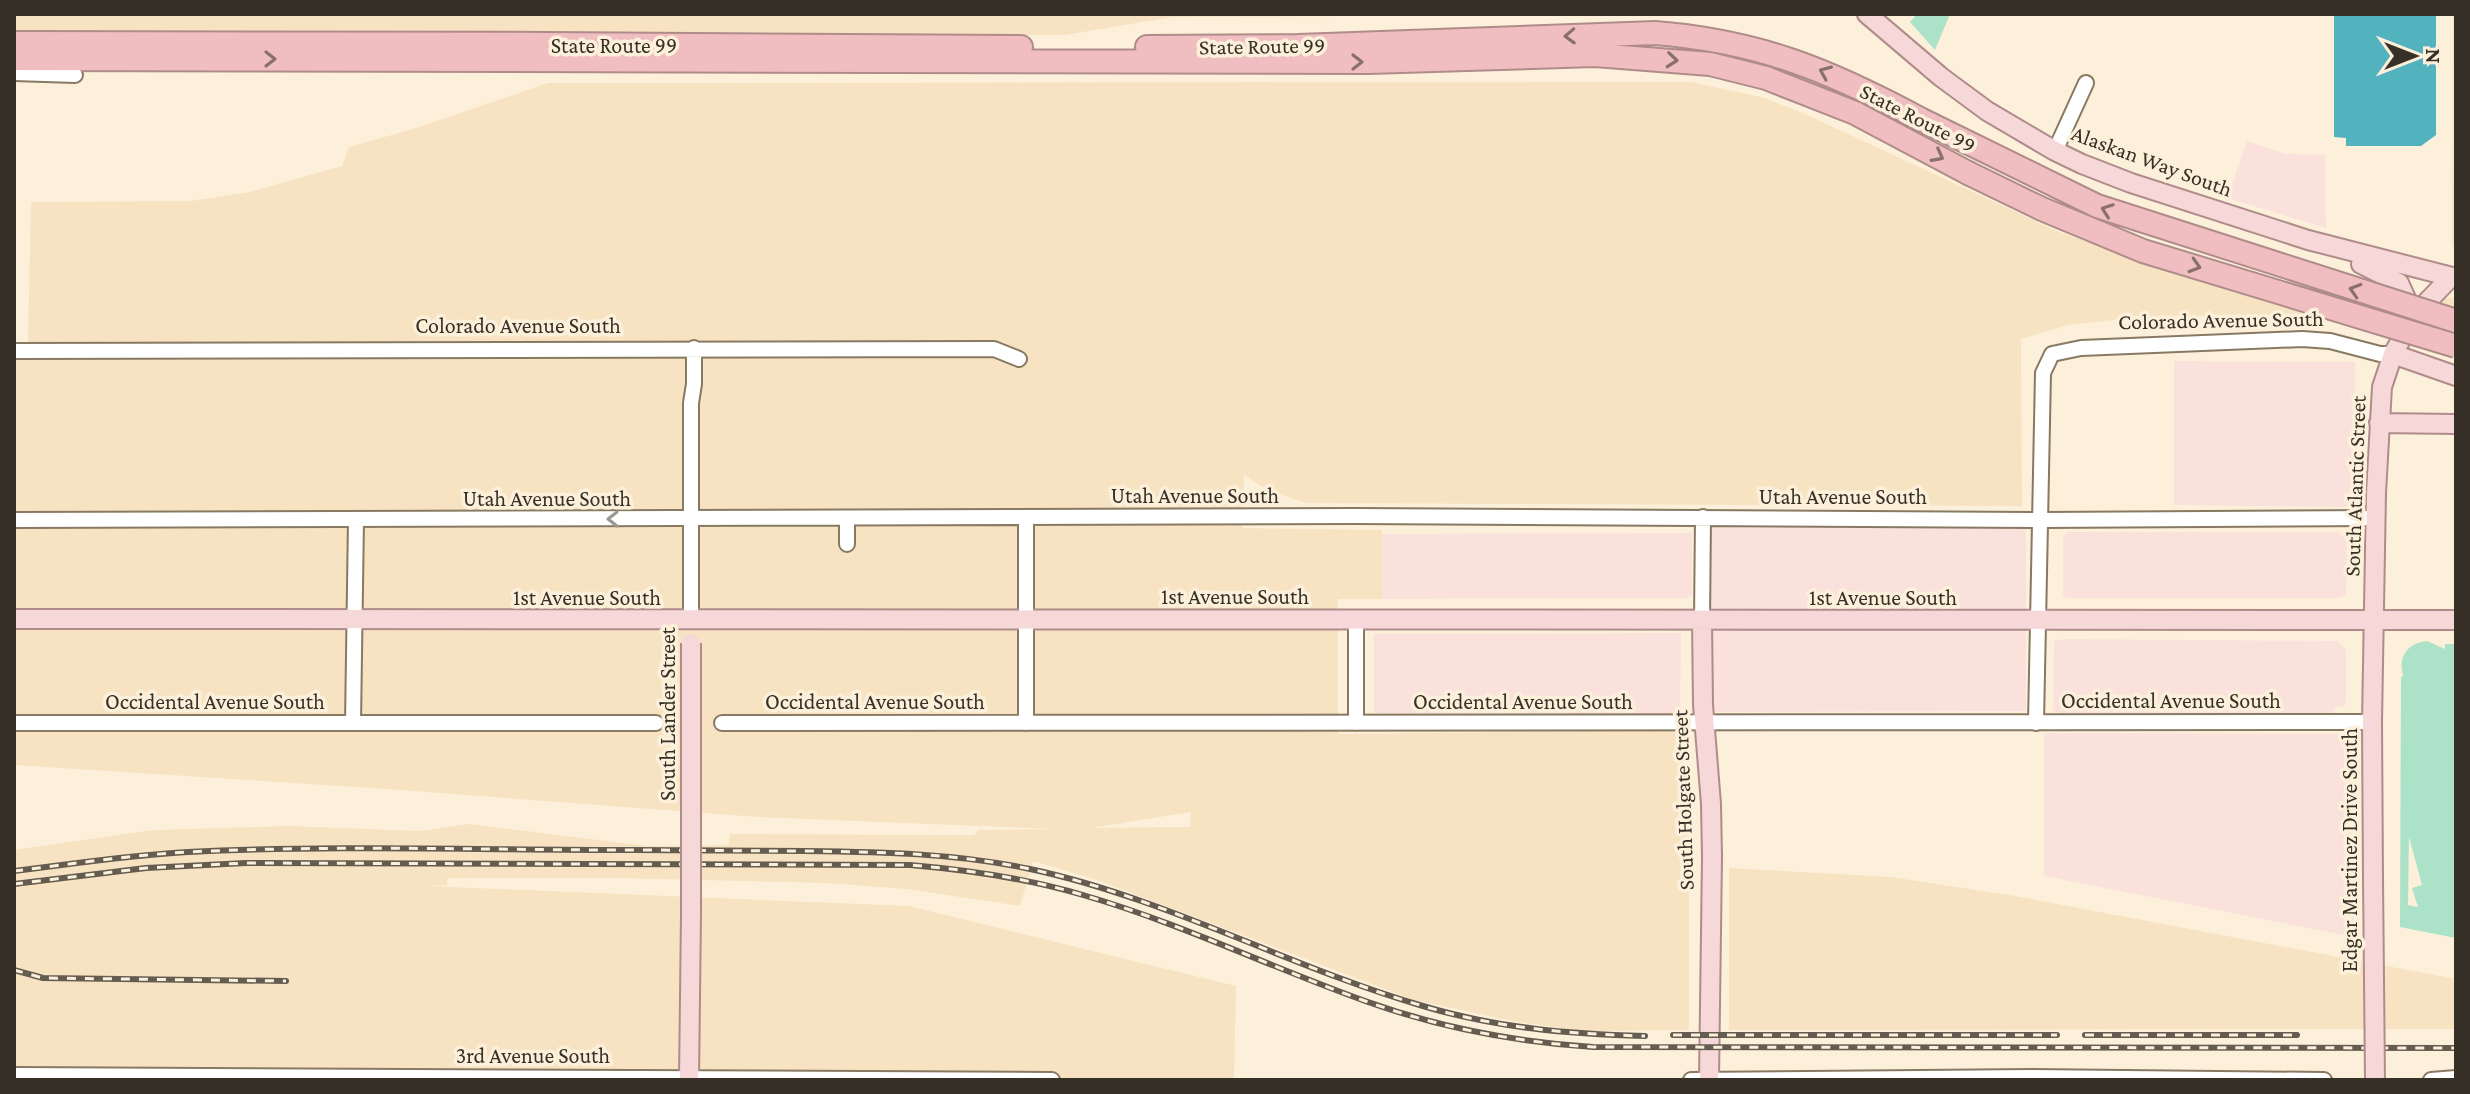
<svg xmlns="http://www.w3.org/2000/svg" width="2470" height="1094" viewBox="0 0 2470 1094" font-family="'Crimson Pro',serif">
	<style>
		.commercial { fill: #fbe1db }
		.built { fill: #f7e3c2; fill-rule: evenodd }
		.green { fill: #ace2c7; fill-rule: evenodd }
		.water { fill: #52b2be }
		.lines { fill: none; stroke-linecap: round; stroke-linejoin: round }
		.minor-casing { stroke: #877962; stroke-width: 18 }
		.major-casing { stroke: #af8c8a; stroke-width: 22 }
		.highway-casing { stroke: #af8c8a; stroke-width: 26 }
		.minor { stroke: #fff; stroke-width: 14 }
		.major { stroke: #f6d8d9; stroke-width: 18 }
		.highway { stroke: #f0bec0; stroke-width: 22 }
		.rail-casing { stroke: #645c50; stroke-width: 6 }
		.rail { stroke: #fdf0db; stroke-width: 3; stroke-dasharray: 9; stroke-linecap: butt }
		.major-bridge-casing { stroke: #af8c8a; stroke-width: 22; stroke-linecap: butt }
		.highway-bridge-casing { stroke: #af8c8a; stroke-width: 26; stroke-linecap: butt }
		.major-bridge { stroke: #f6d8d9; stroke-width: 18 }
		.highway-bridge { stroke: #f0bec0; stroke-width: 22 }
		.oneway { stroke: #8a706b }
		.oneway2 { stroke: #9a9892 }
		.labels { text-anchor: middle; dominant-baseline: central; stroke-width: 7; stroke-linejoin: round; paint-order: stroke }
		.street-label { font-size: 22px; fill: #363026; stroke: #fdf0db }
	</style>
	<rect width="100%" height="100%" fill="#fdf0db"/>
	<path class="commercial" d="M2247,141L2286,154L2325,155L2326,228L2227,198Z
		M2174,361L2355,362V507L2174,505Z
		M2026,526V711L1710,712L1709,527Z
		M2067,532H2339L2347,542L2346,594L2341,598H2066L2063,596V537Z
		M1692,533V596L1685,598L1382,599V534Z
		M1681,633L1680,714L1374,713V634Z
		M2066,639L2338,641L2346,650V702L2344,706L2335,707L2334,717H2073L2053,711L2054,641Z
		M2044,733L2347,734L2360,833L2359,938L2044,876Z"/>
	<path class="built" d="M30,14H1347V16L1172,17L1065,35H14V16Z
		M2453,14H2456V248L2452,246Z
		M1691,82L1765,98L1803,113L2057,231L2172,273L2239,292H2317L2456,298V310L2424,307L2319,315L2150,316L2068,325L2021,339L2022,506L1306,503L1269,491L1244,475L1243,528L1382,530V599H1338V734L1683,730L1689,740V1030L1584,1031L1512,1021L1414,1000L1097,880L1033,861L1020,906L907,889L826,883L613,878H456L447,879V885L427,886L909,906L1236,986L1234,1080H14V850L153,830L289,826L420,831L469,824L648,846L729,845L730,834L974,835L978,830L1054,829L758,817L387,789L14,765V359L28,341L31,202L191,201L250,192L342,166L349,147L413,129L548,83ZM1191,812L1190,827L1091,828Z
		M1729,868L1891,877L2015,896L2456,979V1029L1729,1030Z"/>
	<path class="green" d="M1917,14H1950L1935,50L1910,22Z
		M2427,641L2445,649V644H2456V938L2400,927L2401,677L2403,676C2398,657 2407,643 2427,641ZM2409,837L2422,885L2412,888L2418,907L2408,905Z"/>
	<path class="water" d="M2334,14H2436V135L2421,146H2346V138L2334,137Z"/>
	<g class="lines">
		<defs>
			<path id="minor" d="M14,73L75,75
				M2055,151L2086,83
				M14,351L994,349L1019,359
				M847,519V544
				M14,520L1356,516L2042,520L2376,518
				M1356,620V723
				M691,621V403L694,384V348
				M1702,621L1703,517
				M14,723H656
				M353,723L356,519
				M722,723L2372,722
				M1026,723V519
				M2036,723L2043,373L2052,354L2081,348L2302,339L2330,341L2380,354H2393
				M14,1075L1052,1080
				M1691,1080L2032,1077L2324,1080
				M2431,1080L2456,1078"/>
			<path id="major" d="M1867,14L1941,77L1987,111L2055,151L2082,164L2131,183L2308,240L2456,278
				M2361,264L2399,283L2412,312
				M2393,354L2456,376
				M2379,423L2456,424
				M14,619L2456,620
				M1702,621L1703,705L1711,804L1712,857L1709,1080
				M2373,878L2372,722L2376,493L2382,387L2393,354L2403,336L2425,304L2450,278
				M689,1080L691,914"/>
			<path id="highway" d="M14,43C350,42 685,45 1021,47
				M1147,47L1298,46L1655,33C1758,41 1829,70 1920,119
				M14,59L1368,62L1595,55L1710,64L1766,78L1855,113L1968,173"/>
		</defs>
		<use href="#minor" class="minor-casing"/>
		<use href="#major" class="major-casing"/>
		<use href="#highway" class="highway-casing"/>
		<use href="#minor" class="minor"/>
		<use href="#major" class="major"/>
		<use href="#highway" class="highway"/>
		<defs>
			<path id="rail" d="M14,871C72,864 130,855 188,852C335,845 483,850 630,850C689,850 747,851 805,851C881,852 955,853 1030,869C1166,898 1289,967 1423,1006C1496,1028 1569,1034 1645,1036
				M14,884L146,868L246,863L910,865C969,870 1026,878 1083,895C1180,923 1272,968 1368,1002C1441,1028 1516,1042 1593,1047L2456,1048
				M14,970L43,978L286,981
				M1673,1035H2057
				M2085,1035H2297"/>
		</defs>
		<use href="#rail" class="rail-casing"/>
		<use href="#rail" class="rail"/>
		<defs>
			<path id="major-bridge" d="M691,643V914
				M2373,878L2375,1080"/>
			<path id="highway-bridge" d="M1920,119L2097,206L2456,321
				M1968,173L2042,209L2143,251L2456,346"/>
		</defs>
		<use href="#major-bridge" class="major-bridge-casing"/>
		<use href="#highway-bridge" class="highway-bridge-casing"/>
		<use href="#major-bridge" class="major-bridge"/>
		<use href="#highway-bridge" class="highway-bridge"/>
	</g>
	<defs><path id="oneway-chevron" d="M-2-3.5L2.5 0L-2 3.5" fill="none" stroke-width="1.6" stroke-linecap="round" stroke-linejoin="round" transform="scale(2)"/></defs>
	<g class="oneway">
		<use href="#oneway-chevron" transform="translate(1570 36) rotate(178)"/>
		<use href="#oneway-chevron" transform="translate(270 59)"/>
		<use href="#oneway-chevron" transform="translate(1672 60) rotate(6)"/>
		<use href="#oneway-chevron" transform="translate(1357 62)"/>
		<use href="#oneway-chevron" transform="translate(1825 72) rotate(-157)"/>
		<use href="#oneway-chevron" transform="translate(1938 156) rotate(28)"/>
		<use href="#oneway-chevron" transform="translate(2107 210) rotate(-160)"/>
		<use href="#oneway-chevron" transform="translate(2195 266) rotate(17)"/>
		<use href="#oneway-chevron" transform="translate(2355 290) rotate(-163)"/>
	</g>
	<use class="oneway2" href="#oneway-chevron" transform="translate(613 519) rotate(180)"/>
	<g class="labels">
		<g class="street-label">
			<text x="614" y="45">State Route 99</text>
			<text transform="translate(1262 46) rotate(-1)">State Route 99</text>
			<text transform="translate(1918 118) rotate(27)">State Route 99</text>
			<text transform="translate(2152 161) rotate(20)">Alaskan Way South</text>
			<text transform="translate(2221 320) rotate(-1)">Colorado Avenue South</text>
			<text x="518" y="325">Colorado Avenue South</text>
			<text transform="translate(2355 486) rotate(-88)">South Atlantic Street</text>
			<text x="1195" y="495">Utah Avenue South</text>
			<text x="1843" y="496">Utah Avenue South</text>
			<text x="547" y="498">Utah Avenue South</text>
			<text x="1235" y="596">1st Avenue South</text>
			<text x="587" y="597">1st Avenue South</text>
			<text x="1883" y="597">1st Avenue South</text>
			<text x="2171" y="700">Occidental Avenue South</text>
			<text x="215" y="701">Occidental Avenue South</text>
			<text x="875" y="701">Occidental Avenue South</text>
			<text x="1523" y="701">Occidental Avenue South</text>
			<text transform="translate(667 714) rotate(-90)">South Lander Street</text>
			<text transform="translate(1683 800) rotate(-92)">South Holgate Street</text>
			<text transform="translate(2349 850) rotate(-90)">Edgar Martinez Drive South</text>
			<text x="533" y="1055">3rd Avenue South</text>
		</g>
	</g>
	<rect width="2470" height="1094" fill="none" stroke="#363026" stroke-width="32"/>
	<g transform="translate(2414 56) rotate(90)" stroke="#fdf0db" stroke-width="6" paint-order="stroke">
	<path d="M0-6L14 30L0 20L-14 30Z" fill="#363026"/>
	<text y="-12" font-size="22" font-weight="bold" text-anchor="middle" fill="#363026">N</text>
	</g>
</svg>
